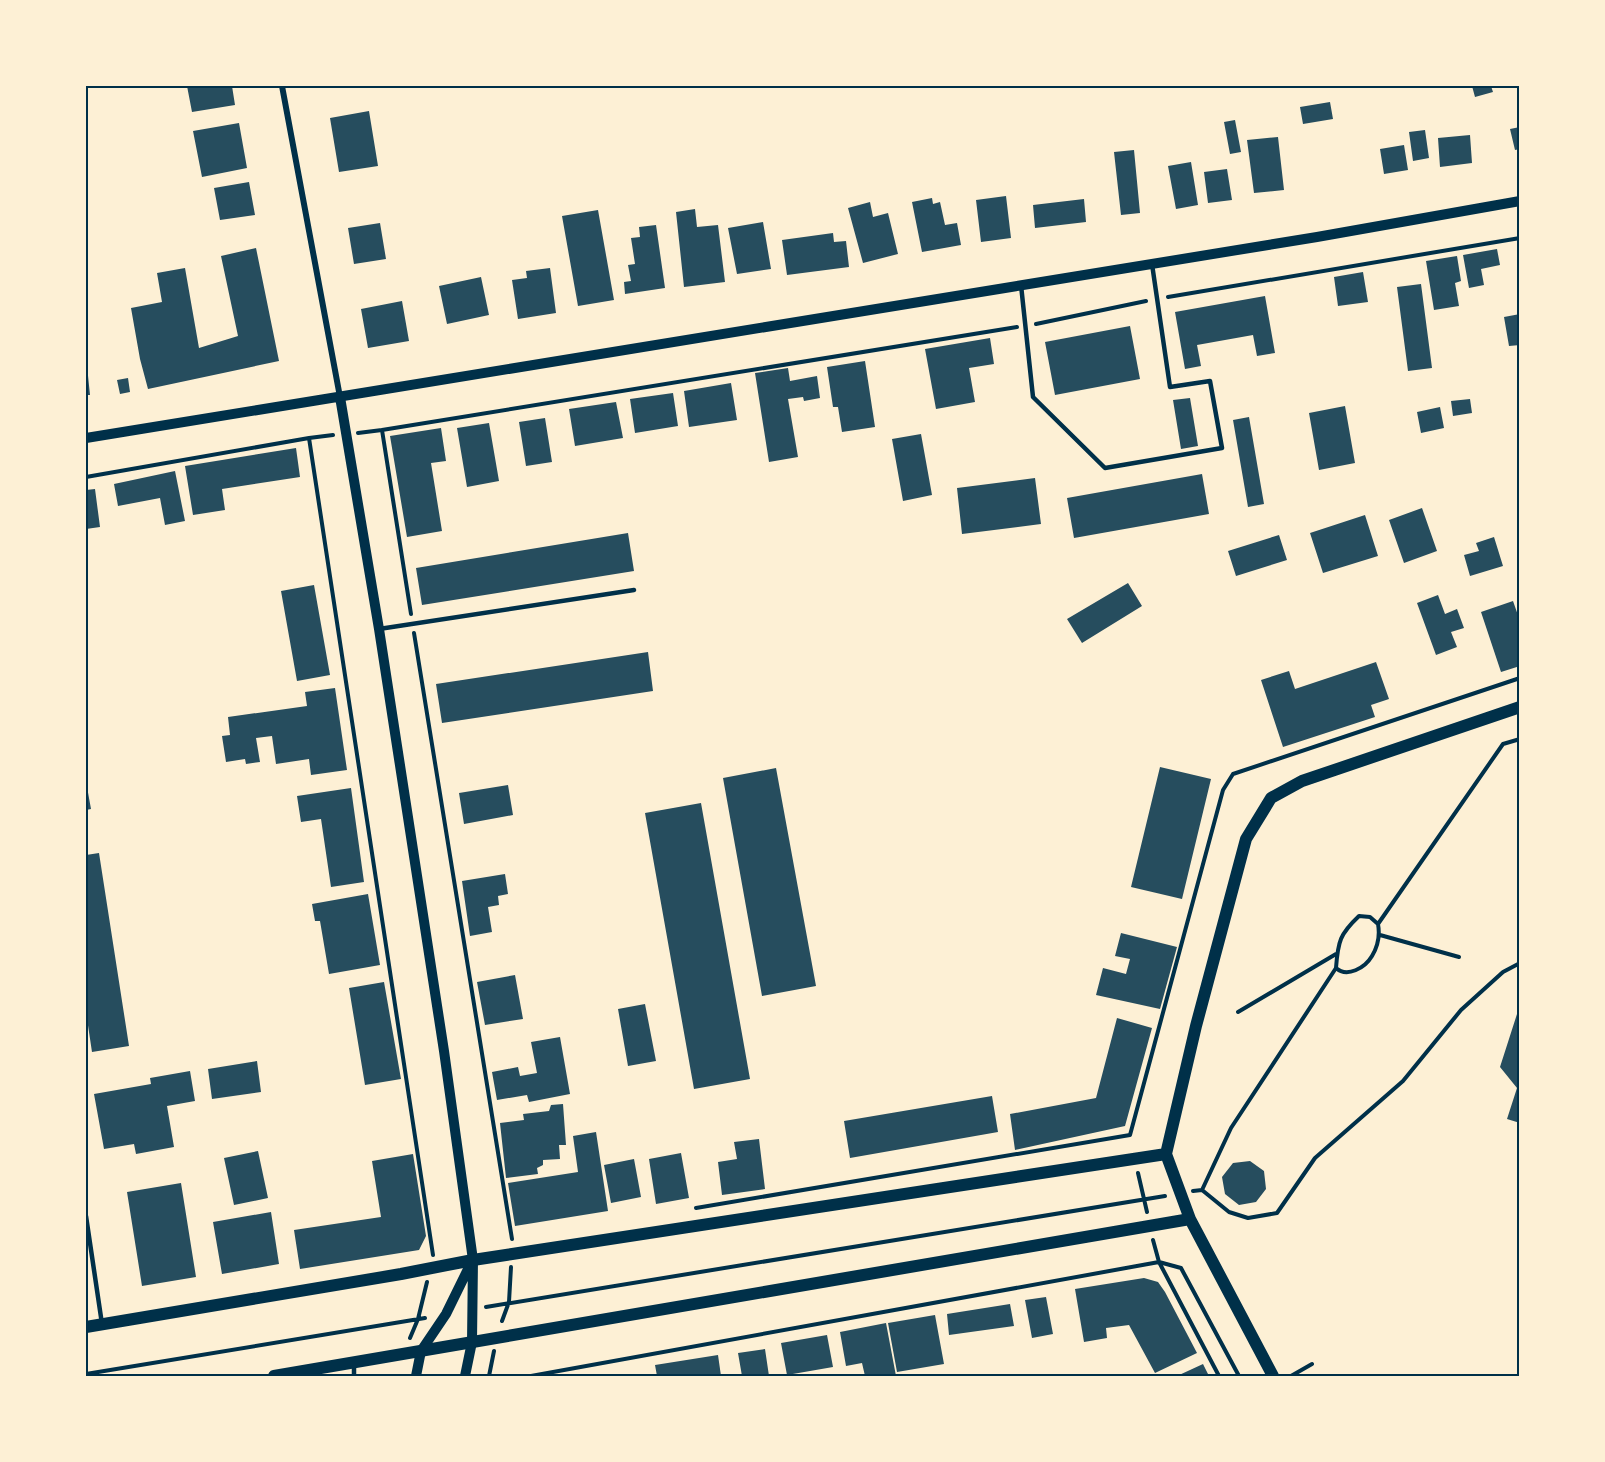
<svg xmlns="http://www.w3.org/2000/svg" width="1605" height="1462" viewBox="0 0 1605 1462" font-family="Merriweather,serif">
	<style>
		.building { fill: #264d5e }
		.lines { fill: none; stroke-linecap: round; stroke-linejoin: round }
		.path { stroke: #003049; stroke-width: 4 }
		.service { stroke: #003049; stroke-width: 4.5 }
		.minor { stroke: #003049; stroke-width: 6 }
		.tertiary { stroke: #003049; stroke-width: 10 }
		.secondary { stroke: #003049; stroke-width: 12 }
		.neatline { fill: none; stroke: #003049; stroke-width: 2 }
	</style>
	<rect width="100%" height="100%" fill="#fdf0d5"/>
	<path class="building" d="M187,86H232L235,105L192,112Z
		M1472,86H1491L1493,92L1475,97Z
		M1330,102L1333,119L1303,124L1300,107Z
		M369,111L378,166L339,172L330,118Z
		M1235,120L1241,152L1230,154L1224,122Z
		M239,123L247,168L202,177L193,131Z
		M1520,127V149L1515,150L1510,129Z
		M1425,130L1429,158L1413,161L1409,132Z
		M1470,135L1472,163L1440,167L1438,138Z
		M1278,137L1284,190L1254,193L1247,140Z
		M1404,145L1408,170L1384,174L1380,149Z
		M1134,150L1140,213L1121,215L1114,152Z
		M1191,162L1198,205L1176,209L1168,166Z
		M1227,169L1232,200L1208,203L1204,172Z
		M249,182L255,215L220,220L214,188Z
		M1006,196L1011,238L981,242L976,200Z
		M932,198L933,204L940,202L945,225L957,223L961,245L922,252L912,202Z
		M1084,199L1086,222L1035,228L1033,205Z
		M870,202L873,217L888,213L898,254L863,263L848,208Z
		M695,209L697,227L718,225L725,282L684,287L676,212Z
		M598,210L614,300L578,306L562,216Z
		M763,222L771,269L737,274L728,228Z
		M380,223L386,259L354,264L348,228Z
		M656,225L665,288L625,294L624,282L631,281L628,265L635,264L631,238L640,237L639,227Z
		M833,233L834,242L846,241L849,267L787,275L782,240Z
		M256,248L279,361L148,389L140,359L131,308L162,302L157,273L185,268L199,348L238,336L221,256Z
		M1497,249L1500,265L1481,269L1484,285L1469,288L1463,255Z
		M1457,256L1461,281L1455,283L1459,306L1434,310L1426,261Z
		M550,268L556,313L518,319L512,280L527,278L526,271Z
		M1363,272L1368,302L1338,306L1334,277Z
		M481,277L489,315L447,324L439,286Z
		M1421,284L1432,368L1408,371L1397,287Z
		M1265,296L1275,353L1257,356L1253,335L1197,345L1201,366L1185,369L1175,312Z
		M402,301L409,341L368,348L361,309Z
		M1520,314V345L1509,346L1504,317Z
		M1130,326L1140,379L1055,395L1045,342Z
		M990,338L994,364L969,368L975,402L936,409L925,349Z
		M865,361L875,427L842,432L838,407H833L827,367Z
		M86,366H87L90,395H86Z
		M788,368L790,381L817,376L820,398L804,401L803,397L788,399L798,457L769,462L755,373Z
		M128,378L130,392L120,394L117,380Z
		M731,383L737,420L689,427L684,391Z
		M673,393L678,426L635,433L630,399Z
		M1190,398L1198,446L1181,449L1173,400Z
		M1470,399L1472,413L1453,416L1451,401Z
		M616,402L623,438L575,446L569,409Z
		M1345,406L1355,463L1319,470L1309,413Z
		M1440,407L1444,428L1421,433L1417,412Z
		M1249,417L1264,504L1248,507L1233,420Z
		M545,418L552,462L526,466L519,422Z
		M489,423L499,481L467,487L457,428Z
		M441,428L446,461L431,463L442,531L407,537L390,436Z
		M921,434L932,495L903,501L892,439Z
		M296,448L300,477L222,489L225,510L193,515L185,466Z
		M175,471L185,521L165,525L160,498L118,506L114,484Z
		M1202,474L1209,514L1074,538L1067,498Z
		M1035,478L1041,524L962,534L957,488Z
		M95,489L100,527L86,529V490Z
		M1422,508L1437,551L1404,563L1389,520Z
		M1365,515L1378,556L1323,573L1310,533Z
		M628,533L634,571L422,605L416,568Z
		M1279,535L1287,560L1236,576L1228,551Z
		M1494,537L1503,566L1470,576L1464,555L1479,551L1476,543Z
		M1128,583L1142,606L1082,643L1067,619Z
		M314,585L330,675L297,681L281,591Z
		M1438,595L1445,614L1457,609L1464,628L1451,632L1457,647L1436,655L1417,603Z
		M1513,601L1520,621V666L1501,672L1481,612Z
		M648,652L653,691L442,723L436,684Z
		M1376,662L1389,699L1371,705L1375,717L1283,747L1261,680L1289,671L1295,689Z
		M335,688L347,770L311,775L309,759L276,764L272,736L256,738L260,762L246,764L245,759L226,762L222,736L230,735L228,717L307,706L305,692Z
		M1160,767L1211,779L1182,899L1131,887Z
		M776,768L816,986L762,996L723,778Z
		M508,785L513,815L464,824L459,793Z
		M86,787H87L91,809L86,810Z
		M351,788L364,882L331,887L321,819L301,822L297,796Z
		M701,803L750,1079L694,1089L645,813Z
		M99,853L129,1046L92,1052L86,1012V855Z
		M505,874L508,894L498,896L499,905L488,907L492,932L470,936L462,881Z
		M368,894L380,965L329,974L320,921H315L312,904Z
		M1121,933L1177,947L1160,1009L1096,995L1103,968L1126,974L1130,959L1115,956Z
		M515,975L523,1019L485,1025L477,982Z
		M384,982L401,1079L365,1085L349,988Z
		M645,1004L656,1061L628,1066L618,1009Z
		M1520,1013V1123L1507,1119L1517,1088L1500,1067L1517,1014Z
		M1117,1018L1152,1028L1125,1126L1015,1150L1010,1114L1096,1098Z
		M560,1037L570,1094L529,1102L527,1095L497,1100L492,1072L518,1067L520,1076L537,1073L531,1042Z
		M257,1061L261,1092L212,1099L208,1069Z
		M190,1071L195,1101L167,1106L174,1147L136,1154L134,1144L104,1149L94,1094L151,1084L150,1078Z
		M992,1096L998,1132L850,1158L844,1121Z
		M563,1104L566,1145H559L560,1159L543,1160V1165L537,1168L538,1174L506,1178L500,1123L524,1120L523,1114L549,1111L551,1105Z
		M596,1132L608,1211L515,1226L508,1183L578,1172L573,1136Z
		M759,1139L765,1189L722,1195L718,1162L737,1159L734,1142Z
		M258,1151L268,1198L234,1205L224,1158Z
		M681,1153L689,1198L656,1204L649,1159Z
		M413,1154L426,1236L419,1250L300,1269L294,1230L381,1217L372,1161Z
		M634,1159L641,1197L611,1203L604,1165Z
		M1250,1161L1264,1171L1266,1189L1256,1202L1239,1205L1225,1194L1222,1177L1233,1163Z
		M181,1183L196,1277L142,1286L127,1192Z
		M271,1212L279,1264L222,1274L213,1222Z
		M1144,1278L1158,1282L1165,1292L1197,1353L1155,1373L1129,1325L1106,1328L1107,1338L1084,1342L1075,1289Z
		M1046,1297L1053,1334L1032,1338L1025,1300Z
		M1010,1304L1014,1326L949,1335L947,1314Z
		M935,1315L944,1364L897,1372L888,1323Z
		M886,1323L896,1376H865L862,1363L846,1366L840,1332Z
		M827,1335L833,1367L787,1375L781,1343Z
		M765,1349L769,1376H742L738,1353Z
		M718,1355L721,1376H657L655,1365Z
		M1203,1364L1209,1376H1177Z"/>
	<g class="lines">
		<path class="path" d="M1168,297L1520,238
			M1036,324L1146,301
			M358,433L382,430
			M309,438L333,435
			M86,477L309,438L433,1255
			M411,614L382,430L1017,327
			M414,633L512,1239
			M1378,924L1503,744L1520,739
			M1380,935L1459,957
			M1238,1012L1336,954
			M1138,1173L1147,1212
			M1202,1190L1229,1212L1248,1218L1277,1213L1315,1158L1403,1081L1461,1010L1503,972L1520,963
			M1193,1191L1202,1190L1231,1128L1336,968C1338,941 1340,934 1359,916L1370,917L1378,924C1380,935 1378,946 1372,956C1365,968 1347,978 1336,968
			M696,1208L1130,1135L1223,790L1233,774L1520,678
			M1153,1240L1159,1262L1219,1376
			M486,1307L1165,1196
			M502,1321L509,1302L511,1267
			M410,1338L418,1319L427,1282
			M86,1374L425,1318
			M489,1376L494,1351
			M531,1376L1159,1262L1181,1268L1239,1376
			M1291,1376L1312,1364"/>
		<path class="service" d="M1021,285L1033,397L1105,468L1222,448L1210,381L1170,387L1152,264
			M379,629L634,590
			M86,1216L102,1324
			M354,1363V1376"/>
		<path class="minor" d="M282,86L340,397"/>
		<path class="tertiary" d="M340,397L379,629L444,1051L473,1260L472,1342L465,1376
			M86,438L1317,237L1520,201
			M416,1376L421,1351L446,1314L471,1263"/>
		<path class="secondary" d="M86,1327L401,1274L473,1260L1166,1154
			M274,1376L1190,1219
			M1273,1376L1190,1219L1166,1154L1196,1026L1246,839L1271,798L1302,781L1520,707"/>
	</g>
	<rect width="1605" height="1462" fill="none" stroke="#fdf0d5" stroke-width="174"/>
	<rect x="87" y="87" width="1431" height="1288" class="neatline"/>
</svg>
